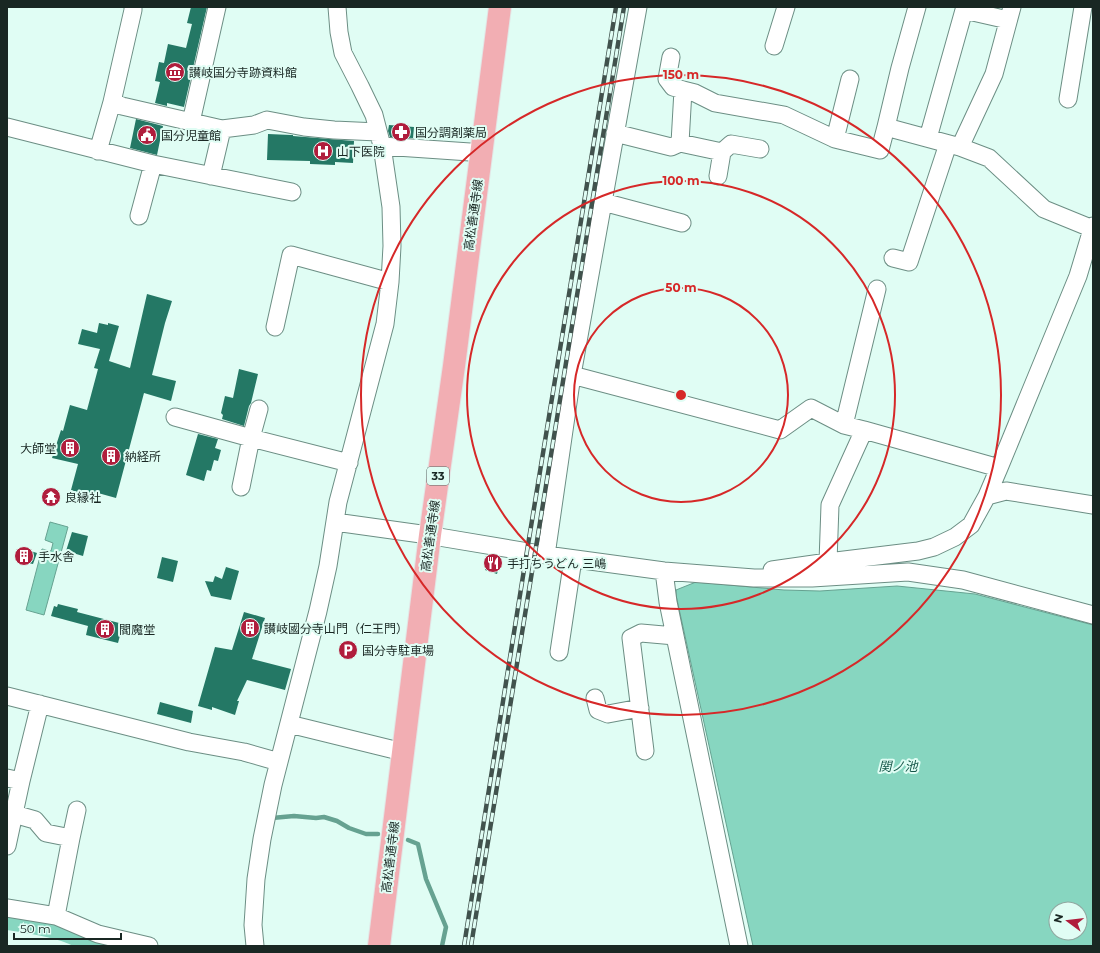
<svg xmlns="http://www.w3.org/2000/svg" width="1100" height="953" viewBox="0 0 1100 953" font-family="Montserrat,'Noto Sans JP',sans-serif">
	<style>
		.water { fill: #87d6c0; stroke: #66a291; fill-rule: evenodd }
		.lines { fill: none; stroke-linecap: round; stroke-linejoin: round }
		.stream { stroke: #66a291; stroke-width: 4.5 }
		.river { stroke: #87d6c0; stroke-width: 26 }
		.building { fill: #247865 }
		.minor-casing { stroke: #6c8e84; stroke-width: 19 }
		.primary-casing { stroke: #e3e5e5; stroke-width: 24 }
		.minor { stroke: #fff; stroke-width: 17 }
		.primary { stroke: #f2aeb3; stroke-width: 22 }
		.rail-casing { stroke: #41524d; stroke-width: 4.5 }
		.rail { stroke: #e0fdf4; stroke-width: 3; stroke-dasharray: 9; stroke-linecap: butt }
		.ring { fill: none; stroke: #d62828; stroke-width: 2 }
		.labels { text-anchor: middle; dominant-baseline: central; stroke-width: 4; stroke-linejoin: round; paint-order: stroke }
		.shield { fill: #e0fdf4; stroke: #556762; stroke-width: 1 }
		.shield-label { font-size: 11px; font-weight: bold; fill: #192723 }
		.poi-label { font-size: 12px; fill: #192723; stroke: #e0fdf4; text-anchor: start }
		.street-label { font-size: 12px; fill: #192723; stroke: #e0fdf4 }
		.water-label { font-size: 13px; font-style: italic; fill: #165749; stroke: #e0fdf4 }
		.centre { fill: #d62828; stroke: #e0fdf4; stroke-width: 2 }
		.ring-label { font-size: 12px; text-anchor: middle; font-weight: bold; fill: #d62828; stroke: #e0fdf4; stroke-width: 4; stroke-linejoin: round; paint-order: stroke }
	</style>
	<rect width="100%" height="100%" fill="#e0fdf4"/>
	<path class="water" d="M50,522L68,527L44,615L26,610L42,549L51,551L53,543L45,540Z
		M696,582L784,590L820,591L897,586L975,594L1093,625V946H753L676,595V590ZM1056,909H1080V933H1056Z"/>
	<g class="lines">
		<path class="stream" d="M272,818L294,816L316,818L324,817L337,821L349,828L366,834H378
			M408,840L418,844L426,879L446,927L442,946"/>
		<path class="river" d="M7,917C28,920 49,923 69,930C78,933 86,939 96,941"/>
	</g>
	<path class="building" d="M191,7H207L184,107L167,103V106L155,103L160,82L155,81L159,62L164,63L168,44L186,48L192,24L187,23Z
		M136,119L163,126L157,155L130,148Z
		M389,125L414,127L413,138L390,137L388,131Z
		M268,134L291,135H293V136L354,141L353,163L335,162V165L310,164V161L267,160Z
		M147,294L172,301L165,323L152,375L176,381L171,401L144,393L116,498L98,493L96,498L71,490L78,464L52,458L61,430L63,431L70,405L87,410L98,369L94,368L100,349L78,344L82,329L97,333L99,323L108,325V323L119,326L109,361L130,368Z
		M239,369L258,374L251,403L249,406L244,426L222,419L223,415L221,413L225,396L233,398Z
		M198,434L218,439L215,448L221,450L218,461L214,460L211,471L207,470L204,481L186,475Z
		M72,532L88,536L83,556L66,551Z
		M21,548L37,553L33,564L28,563V564L17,561Z
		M489,556L501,558L497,574L485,570Z
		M162,557L178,561L173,582L157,578Z
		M226,567L239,571L231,600L211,596L205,581L213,582L215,576L222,579Z
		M58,604L78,609L77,612L123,624L118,643L86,635L88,626L51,616L54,606L57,607Z
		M244,612L265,618L252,659L291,669L285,690L247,680L237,701H239L235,715L212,707V710L198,706L215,647L232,650Z
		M160,702L193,711L191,723L157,714Z"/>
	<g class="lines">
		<defs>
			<path id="minor" d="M774,46L786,7
				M671,57L667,79L673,87L683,90
				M1068,99L1083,7
				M112,102L122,106L222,129L254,125L267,120L304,127L334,130L378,132
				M191,122L217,7
				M7,127L153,164L292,192
				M886,127L900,68L917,7
				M615,133L671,147L680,143L683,90L695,93L715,103L784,115L835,139L880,150L886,127L960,147L989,158L1044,209L1093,229
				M928,138L964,10L1008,20
				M835,139L850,79
				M680,143L722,152
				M382,146L470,152L481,153
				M960,147L994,74L1012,7
				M98,151L112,102L133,10V7
				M211,176L222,129
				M718,176L722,152L731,144L760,149
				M603,202L682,223
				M139,216L153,164
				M893,258L909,262L948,144
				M275,327L291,255L390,282
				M572,375L780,430L811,408L844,425L864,430
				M175,417L251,438L349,463
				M844,425L877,289
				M241,487L251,438L259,409
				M987,496L1006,491L1093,505
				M335,522L421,534L546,555L664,571L754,578H812L908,572L963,580L1093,615
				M546,555L572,375L638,7
				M828,562L830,505L864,430L999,468
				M772,570L828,562L918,551L934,547L955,537L971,525L987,496L999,468L1078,276L1093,226
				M664,571L668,602L739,946
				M559,652L573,559
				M7,696L189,742L244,752L279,762
				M595,698L598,710L608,714L640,708
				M289,724L403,752
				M645,751L631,638L641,633L675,636
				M7,778L21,781L7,846
				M21,781L40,704
				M14,814L35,820L46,833L71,838L56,916
				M71,838L77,810
				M7,908L56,916L98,934L149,946
				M255,946L253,925L256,879L262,839L273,785L318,611L328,566L338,502L385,324L390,282L392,246L391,207L382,146L374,115L360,86L343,53L339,32L337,7"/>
			<path id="primary" d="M379,946L430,535L454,366L500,7"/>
		</defs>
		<use href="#minor" class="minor-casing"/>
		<use href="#primary" class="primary-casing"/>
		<use href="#minor" class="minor"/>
		<use href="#primary" class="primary"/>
		<defs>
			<path id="rail" d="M464,946L527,551L616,7
				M471,946L624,7"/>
		</defs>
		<use href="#rail" class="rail-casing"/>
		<use href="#rail" class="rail"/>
	</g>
	<g class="ring">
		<circle cx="681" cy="395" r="107"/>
		<circle cx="681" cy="395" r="214"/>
		<circle cx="681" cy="395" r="320"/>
	</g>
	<defs>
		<symbol id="museum-disc" viewBox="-11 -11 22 22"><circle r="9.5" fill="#b01d3c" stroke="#e0fdf4"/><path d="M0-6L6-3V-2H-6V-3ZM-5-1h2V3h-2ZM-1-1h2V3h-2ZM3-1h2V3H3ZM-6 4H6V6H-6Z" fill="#fff"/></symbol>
		<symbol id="pharmacy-disc" viewBox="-11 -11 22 22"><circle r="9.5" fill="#b01d3c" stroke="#e0fdf4"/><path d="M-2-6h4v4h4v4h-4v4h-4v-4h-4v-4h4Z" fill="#fff"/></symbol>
		<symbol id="civic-disc" viewBox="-11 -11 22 22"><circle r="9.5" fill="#b01d3c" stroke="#e0fdf4"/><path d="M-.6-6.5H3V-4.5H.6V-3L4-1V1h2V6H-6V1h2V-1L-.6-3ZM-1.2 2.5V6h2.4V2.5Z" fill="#fff"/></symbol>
		<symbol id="hospital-disc" viewBox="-11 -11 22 22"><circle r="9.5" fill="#b01d3c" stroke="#e0fdf4"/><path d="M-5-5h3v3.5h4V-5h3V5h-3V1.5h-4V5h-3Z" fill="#fff"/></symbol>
		<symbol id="building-disc" viewBox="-11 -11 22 22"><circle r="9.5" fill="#b01d3c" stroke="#e0fdf4"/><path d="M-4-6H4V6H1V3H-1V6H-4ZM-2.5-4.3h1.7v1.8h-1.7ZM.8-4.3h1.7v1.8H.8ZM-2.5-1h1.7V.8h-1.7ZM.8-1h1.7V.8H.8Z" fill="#fff"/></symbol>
		<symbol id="temple-disc" viewBox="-11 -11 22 22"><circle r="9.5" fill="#b01d3c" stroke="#e0fdf4"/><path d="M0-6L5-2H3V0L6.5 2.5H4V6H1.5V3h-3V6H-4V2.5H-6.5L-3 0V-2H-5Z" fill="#fff"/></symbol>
		<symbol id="restaurant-disc" viewBox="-11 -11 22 22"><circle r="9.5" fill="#b01d3c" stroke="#e0fdf4"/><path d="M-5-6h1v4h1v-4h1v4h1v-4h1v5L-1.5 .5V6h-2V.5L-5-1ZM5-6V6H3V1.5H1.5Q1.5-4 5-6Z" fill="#fff"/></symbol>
		<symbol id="parking-disc" viewBox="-11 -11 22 22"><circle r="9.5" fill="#b01d3c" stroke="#e0fdf4"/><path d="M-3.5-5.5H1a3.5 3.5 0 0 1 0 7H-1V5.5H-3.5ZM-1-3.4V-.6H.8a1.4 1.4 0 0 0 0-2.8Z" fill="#fff"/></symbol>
	</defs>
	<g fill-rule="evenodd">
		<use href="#museum-disc" x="164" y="61" width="22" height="22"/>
		<use href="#pharmacy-disc" x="390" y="121" width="22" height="22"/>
		<use href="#civic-disc" x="136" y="124" width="22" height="22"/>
		<use href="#hospital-disc" x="312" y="140" width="22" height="22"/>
		<use href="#building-disc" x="59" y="437" width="22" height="22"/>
		<use href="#building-disc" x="100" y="445" width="22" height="22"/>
		<use href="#temple-disc" x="40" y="486" width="22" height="22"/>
		<use href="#building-disc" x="13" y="545" width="22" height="22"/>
		<use href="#restaurant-disc" x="482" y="552" width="22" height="22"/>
		<use href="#building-disc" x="239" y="617" width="22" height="22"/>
		<use href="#building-disc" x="94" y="618" width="22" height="22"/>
		<use href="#parking-disc" x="337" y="639" width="22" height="22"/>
	</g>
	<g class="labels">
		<rect class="shield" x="427" y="467" width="22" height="18" rx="3"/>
		<g class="shield-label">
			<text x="438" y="476">33</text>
		</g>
		<g class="poi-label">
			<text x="189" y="72">讃岐国分寺跡資料館</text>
			<text x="415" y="132">国分調剤薬局</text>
			<text x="161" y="135">国分児童館</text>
			<text x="337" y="151">山下医院</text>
			<text x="56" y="448" text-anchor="end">大師堂</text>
			<text x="125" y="456">納経所</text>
			<text x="65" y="497">良縁社</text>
			<text x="38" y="556">手水舎</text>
			<text x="507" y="563">手打ちうどん 三嶋</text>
			<text x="264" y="628">讃岐國分寺山門（仁王門）</text>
			<text x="119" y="629">閻魔堂</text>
			<text x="362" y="650">国分寺駐車場</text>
		</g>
		<g class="street-label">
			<text transform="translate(473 215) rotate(-82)">高松善通寺線</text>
			<text transform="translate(430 536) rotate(-82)">高松善通寺線</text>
			<text transform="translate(390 857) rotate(-83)">高松善通寺線</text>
		</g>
		<g class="water-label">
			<text x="898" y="766">関ノ池</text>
		</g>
	</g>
	<circle cx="681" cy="395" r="6" class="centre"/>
	<g class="ring-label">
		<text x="681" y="79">150 m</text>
		<text x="681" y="185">100 m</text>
		<text x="681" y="292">50 m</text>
	</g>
	<rect width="1100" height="953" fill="none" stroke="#192723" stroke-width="16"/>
	<g transform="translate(1068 921) rotate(285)"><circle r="19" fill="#e0fdf4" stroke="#90a7a0"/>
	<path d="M0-3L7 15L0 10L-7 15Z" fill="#b01d3c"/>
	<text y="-6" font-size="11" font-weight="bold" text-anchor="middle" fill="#192723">N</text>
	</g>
	<path d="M14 933v6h107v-6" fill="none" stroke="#192723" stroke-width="2"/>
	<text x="20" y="933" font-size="12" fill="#192723" stroke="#e0fdf4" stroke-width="3" paint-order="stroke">50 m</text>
</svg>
